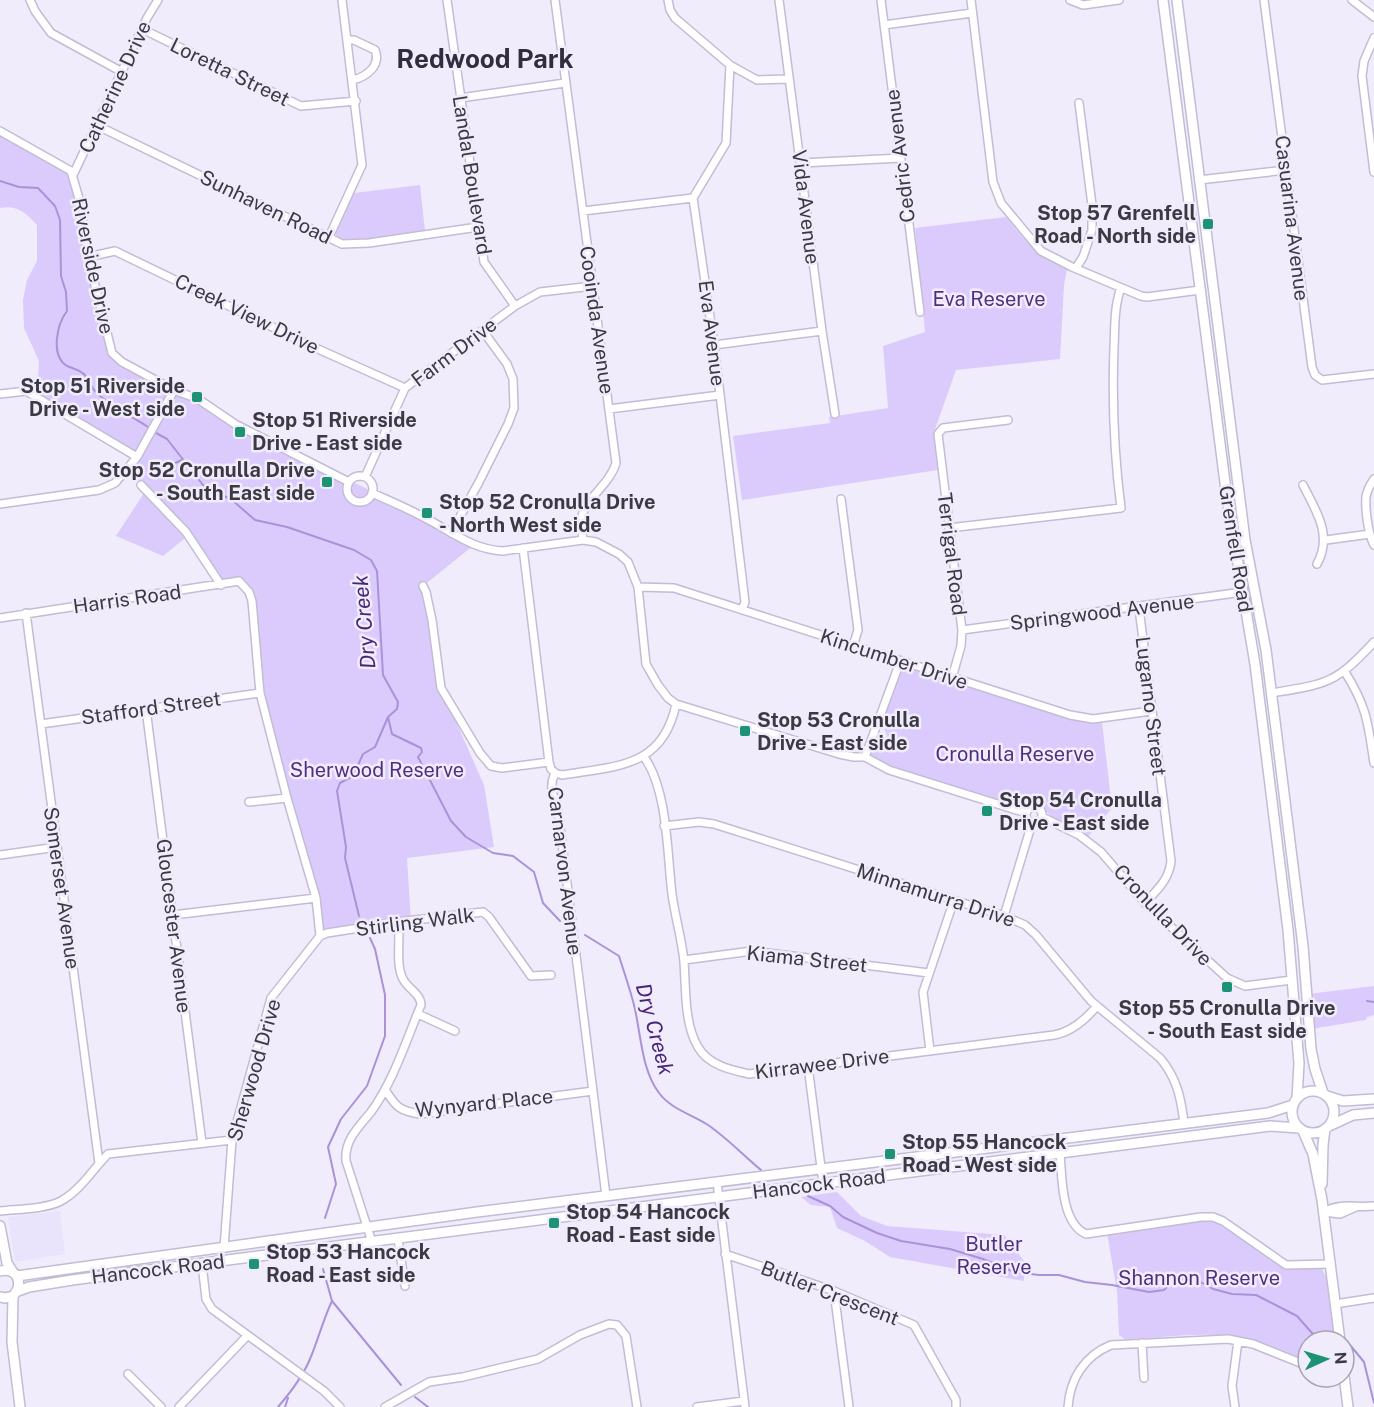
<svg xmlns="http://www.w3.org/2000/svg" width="1374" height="1407" viewBox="0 0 1374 1407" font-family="'Public Sans',sans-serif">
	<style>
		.built { fill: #eae3fc }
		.green { fill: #dbcbfc }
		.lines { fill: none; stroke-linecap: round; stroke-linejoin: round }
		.stream { stroke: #aa92d9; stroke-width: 2 }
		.street-casing { stroke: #c3bcd4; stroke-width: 10 }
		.secondary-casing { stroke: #c3bcd4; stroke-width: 12 }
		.street { stroke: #fff; stroke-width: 7 }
		.secondary { stroke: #fff; stroke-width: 9 }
		.poi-dot { fill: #1e9274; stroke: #f0ecfb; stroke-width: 2 }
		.labels { text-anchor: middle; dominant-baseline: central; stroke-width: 5; stroke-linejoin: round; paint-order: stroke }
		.street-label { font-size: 20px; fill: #3c3943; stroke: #f0ecfb }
		.poi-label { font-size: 20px; font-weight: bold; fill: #3c3943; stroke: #f0ecfb; text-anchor: start }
		.park-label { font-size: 20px; fill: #512e81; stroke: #f0ecfb }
		.water-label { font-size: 21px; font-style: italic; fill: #492578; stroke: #f0ecfb }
		.district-label { font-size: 26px; font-weight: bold; fill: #322c3f; stroke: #f0ecfb }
	</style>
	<rect width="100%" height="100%" fill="#f0ecfb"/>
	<path class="built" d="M60,1211L65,1254L15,1262L8,1217Z"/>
	<path class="green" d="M0,131L62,168L71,177L112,353L259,436L418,514L474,545L423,586L441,688L484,785L494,847L407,858L411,921L320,936L316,898L260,693L252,601L239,581L217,580L189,535L163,556L116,536L146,490L129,467L137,457L37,397L39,361L24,328L23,300L27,280L37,261V225C26,213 17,205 0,208Z
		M420,185L425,231L353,242L343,240L335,235L354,193Z
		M1006,217C1027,243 1036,255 1067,269L1064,285L1060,359L956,370L934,432L938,470L742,500L733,436L830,423L829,417L888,408L883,346L925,332L915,228Z
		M907,667L1074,720L1102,722L1112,808L1088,837L1051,816L1039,805L1032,804L1022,806L1011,805L887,765L870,754L875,740L883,741L887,736L882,723L900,671Z
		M1374,986V1015L1367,1017L1366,1020L1311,1029L1308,994Z
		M837,1192L861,1216L887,1226L1004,1235L1024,1261V1281L890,1257L865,1241L837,1228L830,1207L811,1205L801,1197Z
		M1201,1220H1212L1222,1224L1284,1269H1322L1326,1277L1335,1341H1308V1363C1283,1351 1256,1339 1229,1336C1197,1332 1158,1338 1126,1340L1119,1335L1117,1291L1107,1233Z"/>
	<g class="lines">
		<path class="stream" d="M0,181L19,187L38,188L55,206L60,220L61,276L66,292L67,311C57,324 50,356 67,366C74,369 78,369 84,374C89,380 91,388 97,393C111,408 131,415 148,427
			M156,433L167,439L203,485L232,500L255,520L287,527L354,550L371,560L377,571L383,675L398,702L397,709L388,717L392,734L421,748L422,752L418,757L451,821L466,837L493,853L513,856L534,872L543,903L560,921
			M170,467L173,464L182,460
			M359,916L345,858L346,847L337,791L340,783L353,776L363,754L375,747L388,717
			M585,935L619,956C624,972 630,989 634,1005C641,1033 641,1069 659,1093C671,1109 691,1114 708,1125C727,1138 743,1155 761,1170
			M1367,1001L1374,1002
			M808,1196L830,1206L843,1217L877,1233L901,1241L950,1249L983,1259L1014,1272L1039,1275H1059L1085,1282L1112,1285L1149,1292L1164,1290L1173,1281L1184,1278L1195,1279L1213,1289L1232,1294L1256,1295L1297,1316L1312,1333L1328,1341
			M325,1218L336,1184L328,1147L341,1119L367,1086L385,1036V995L375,949L370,938
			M323,1269L332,1301L401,1385
			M1350,1345L1364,1362L1374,1403
			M415,1397L428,1407
			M278,1407C290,1393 303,1376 310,1359C318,1340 323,1320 332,1301
			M285,1407L288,1398"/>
		<defs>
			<path id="street" d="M30,0L35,11L51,33L122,72
				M447,0L484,262L515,306
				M555,0L616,463C610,484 586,498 582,516C580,524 582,532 583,540
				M668,0L670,10L675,18L730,65L757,80L789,79
				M779,0L822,331L835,414
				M881,0L920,312
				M971,0L993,182L1001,203L1041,251L1072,267L1141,296L1147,297L1200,290
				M1070,0L1083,5L1119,0
				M1264,0L1312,367L1315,375L1322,380L1374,374
				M1352,0L1374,17
				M884,25L972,13
				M142,29L301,106L356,101
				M1374,38L1364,61L1362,76L1374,172
				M348,40H354L375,50C381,65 368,76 353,80
				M730,65L726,143L693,198L714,345L745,602L742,610
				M460,98L565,83
				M98,126L342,244L369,243L478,227
				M0,131L71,171L80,202L88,257L112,353L122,362L174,390L198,399L235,424L349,482
				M801,163L901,158
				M73,175L147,18L158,0
				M1199,180L1286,170
				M583,211L693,198
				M329,237L362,165L342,0
				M88,257L115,251L318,349L405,388
				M1076,268L1083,257L1092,230V205L1079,103
				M714,345L822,331
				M0,394L26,391L137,457
				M609,409L720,395
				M347 489a13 13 0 1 1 26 0a13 13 0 1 1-26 0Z
				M365,477L405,388L515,306L540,292L593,286
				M1374,479C1370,485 1367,490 1366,497C1365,510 1368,533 1374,545
				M141,485L186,532L221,585
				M1303,485C1316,511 1333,535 1317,564
				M372,493C390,501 409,509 427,519C452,532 474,550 503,551L583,540L596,542L619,554L628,562L638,587L646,664L658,685L668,698L676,704L839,754L854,757H865L889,770L1026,813
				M841,499L858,630L853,646
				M0,504L99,490L115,483L137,457L174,390
				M949,528L1121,508C1114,454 1112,401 1114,347C1115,327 1114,306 1121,288
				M451,533L479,482L508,424L514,408L513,379L507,364L483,331
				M1326,540L1370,534
				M523,548L549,762L551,769L555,773C548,788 554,796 558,811L606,1196
				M423,586L426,592L432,620L441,688L480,753L491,766L502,768L549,762
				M638,587L674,588L1070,715L1093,719L1151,711
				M1139,608L1171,861C1169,880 1157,890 1145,903
				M26,613L99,1163
				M0,618L239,581L249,592L252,601L260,693L287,798L316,898L320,936L271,998L232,1140L224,1248
				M962,630L1243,592
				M1345,672C1367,707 1368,723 1374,763
				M952,678L961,646L962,630L938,434L943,428L1008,420
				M1271,693C1327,684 1335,684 1374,642
				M146,709L202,1143
				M41,724L260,693
				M644,757C668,790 667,854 672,894C675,917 682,939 684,962C686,988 684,1024 698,1047C708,1065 731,1070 749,1074L1054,1035C1072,1032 1086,1019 1097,1006
				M865,757L900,662
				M555,773L562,775C616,766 663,768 676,704
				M249,802L287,798
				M1026 815a8 8 0 1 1 16 0a8 8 0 1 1-16 0Z
				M1042,817L1079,835L1101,852L1146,904L1227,978L1245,986L1292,980
				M664,826L699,822L714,824L1004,916L1025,925L1036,935L1091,1001L1160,1058C1177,1078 1181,1098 1184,1123
				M0,855L57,847
				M173,915L316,898
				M1004,916L1032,823
				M320,936L327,933L398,922L483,912L489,917L531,976L551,975
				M684,960L752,951L929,973
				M418,1014L455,1031
				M930,1051L923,992L954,900
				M808,1066L823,1183
				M386,1091C396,1107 400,1111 420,1114L593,1091
				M1060,1153C1062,1177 1061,1223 1086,1234L1201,1217H1213L1223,1221L1286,1265L1330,1264
				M717,1182L745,1407
				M0,1211C17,1209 46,1209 61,1201C80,1191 93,1169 108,1154L232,1140
				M1323,1212C1343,1202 1353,1208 1374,1206
				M1324,1212L1340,1214L1356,1207
				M398,1239L405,1286
				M372,1242L346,1161C344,1140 359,1127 371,1112C394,1080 406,1041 421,1005C421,994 408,989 403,979C395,964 401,939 398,922
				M725,1254L834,1291L914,1325L956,1400V1407
				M202,1264L206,1299L212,1309L324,1391L340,1407
				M834,1291L849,1407
				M1335,1304L1374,1298
				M1142,1343L1144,1378
				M128,1374L161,1407
				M179,1407L247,1336
				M385,1407L429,1382L463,1377L538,1359L580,1335L609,1324L617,1325L626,1336L637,1407
				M697,1407L744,1401
				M1068,1407C1070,1379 1084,1356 1111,1345L1228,1339L1253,1344L1308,1366
				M1235,1407L1232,1386L1238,1341"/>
			<path id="secondary" d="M1163,0L1227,498L1255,664L1288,930L1299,1063L1297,1098
				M1177,0L1245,540L1266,650L1278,745L1303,946L1311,1049L1315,1069L1323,1093
				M1292 1112a21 21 0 1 1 42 0a21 21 0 1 1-42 0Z
				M1327,1096L1343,1101L1374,1099
				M1329,1126L1353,1115L1374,1113
				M1303,1131L1313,1154L1322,1200L1340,1341
				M1322,1184L1323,1145L1325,1129
				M0,1226L7,1263L12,1271
				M0,1271C18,1267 24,1284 13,1296L5,1298L0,1297
				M17,1276L477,1212L1268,1113L1293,1105
				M18,1291L29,1287L72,1280L1270,1126L1299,1128
				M13,1296L12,1342L20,1407
				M1344,1376L1348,1407"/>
		</defs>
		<use href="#street" class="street-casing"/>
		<use href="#secondary" class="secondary-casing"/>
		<use href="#street" class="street"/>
		<use href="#secondary" class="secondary"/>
	</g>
	<g class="poi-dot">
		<rect x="1202" y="218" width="12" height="12" rx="3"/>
		<rect x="191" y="391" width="12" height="12" rx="3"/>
		<rect x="234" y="426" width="12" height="12" rx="3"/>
		<rect x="321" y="476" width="12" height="12" rx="3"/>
		<rect x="421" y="507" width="12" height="12" rx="3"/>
		<rect x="739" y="725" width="12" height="12" rx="3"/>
		<rect x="981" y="805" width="12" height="12" rx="3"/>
		<rect x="1221" y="981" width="12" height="12" rx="3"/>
		<rect x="884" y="1148" width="12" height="12" rx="3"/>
		<rect x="548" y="1217" width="12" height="12" rx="3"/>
		<rect x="248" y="1258" width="12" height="12" rx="3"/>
	</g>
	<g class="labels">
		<g class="street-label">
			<text transform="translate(230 72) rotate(26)">Loretta Street</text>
			<text transform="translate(115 87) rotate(-65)">Catherine Drive</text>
			<text transform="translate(900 156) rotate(-97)">Cedric Avenue</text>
			<text transform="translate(472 175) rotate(81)">Landal Boulevard</text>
			<text transform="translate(266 207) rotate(26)">Sunhaven Road</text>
			<text transform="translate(806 207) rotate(83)">Vida Avenue</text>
			<text transform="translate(1292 218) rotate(83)">Casuarina Avenue</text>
			<text transform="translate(93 266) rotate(78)">Riverside Drive</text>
			<text transform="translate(247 314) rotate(26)">Creek View Drive</text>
			<text transform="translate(597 320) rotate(82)">Cooinda Avenue</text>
			<text transform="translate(712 333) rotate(83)">Eva Avenue</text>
			<text transform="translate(454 352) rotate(-37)">Farm Drive</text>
			<text transform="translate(1236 549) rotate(81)">Grenfell Road</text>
			<text transform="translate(952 554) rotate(83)">Terrigal Road</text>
			<text transform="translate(127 599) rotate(-8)">Harris Road</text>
			<text transform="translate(1102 612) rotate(-7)">Springwood Avenue</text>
			<text transform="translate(894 659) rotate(18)">Kincumber Drive</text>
			<text transform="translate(1151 706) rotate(83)">Lugarno Street</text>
			<text transform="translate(151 708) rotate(-8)">Stafford Street</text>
			<text transform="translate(565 871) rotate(83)">Carnarvon Avenue</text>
			<text transform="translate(62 888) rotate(82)">Somerset Avenue</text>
			<text transform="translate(936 895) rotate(18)">Minnamurra Drive</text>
			<text transform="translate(1163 915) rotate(46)">Cronulla Drive</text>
			<text transform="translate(415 922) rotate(-7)">Stirling Walk</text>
			<text transform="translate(174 926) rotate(83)">Gloucester Avenue</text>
			<text transform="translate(807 959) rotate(6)">Kiama Street</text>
			<text transform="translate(822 1064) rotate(-7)">Kirrawee Drive</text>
			<text transform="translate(254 1070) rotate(-74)">Sherwood Drive</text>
			<text transform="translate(484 1103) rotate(-6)">Wynyard Place</text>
			<text transform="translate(819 1184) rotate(-7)">Hancock Road</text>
			<text transform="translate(158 1269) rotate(-7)">Hancock Road</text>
			<text transform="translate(830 1293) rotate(21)">Butler Crescent</text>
		</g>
		<g class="poi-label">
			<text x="1196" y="213" text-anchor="end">Stop 57 Grenfell<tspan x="1196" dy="23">Road - North side</tspan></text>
			<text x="185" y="386" text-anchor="end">Stop 51 Riverside<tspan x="185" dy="23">Drive - West side</tspan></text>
			<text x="252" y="420">Stop 51 Riverside<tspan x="252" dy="23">Drive - East side</tspan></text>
			<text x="315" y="470" text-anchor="end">Stop 52 Cronulla Drive<tspan x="315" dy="23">- South East side</tspan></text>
			<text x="439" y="502">Stop 52 Cronulla Drive<tspan x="439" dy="23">- North West side</tspan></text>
			<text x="757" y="720">Stop 53 Cronulla<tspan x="757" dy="23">Drive - East side</tspan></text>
			<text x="999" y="800">Stop 54 Cronulla<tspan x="999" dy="23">Drive - East side</tspan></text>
			<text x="1227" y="1008" text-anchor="middle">Stop 55 Cronulla Drive<tspan x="1227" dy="23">- South East side</tspan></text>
			<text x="902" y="1142">Stop 55 Hancock<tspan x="902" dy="23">Road - West side</tspan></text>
			<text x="566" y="1212">Stop 54 Hancock<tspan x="566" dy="23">Road - East side</tspan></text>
			<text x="266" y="1252">Stop 53 Hancock<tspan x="266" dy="23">Road - East side</tspan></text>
		</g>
		<g class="park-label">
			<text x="989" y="299">Eva Reserve</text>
			<text x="1015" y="754">Cronulla Reserve</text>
			<text x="377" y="770">Sherwood Reserve</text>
			<text x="994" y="1244">Butler<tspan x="994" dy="23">Reserve</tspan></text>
			<text x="1199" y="1278">Shannon Reserve</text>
		</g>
		<g class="water-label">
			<text transform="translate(364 622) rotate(-95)">Dry Creek</text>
			<text transform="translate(655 1029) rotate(75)">Dry Creek</text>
		</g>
		<g class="district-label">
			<text x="485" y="58">Redwood Park</text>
		</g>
	</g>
	<g transform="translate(1326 1359) rotate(86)"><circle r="28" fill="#f0ecfb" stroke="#a8a4b1" stroke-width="1.5"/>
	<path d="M0-4.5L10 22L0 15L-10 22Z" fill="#1e9274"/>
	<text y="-9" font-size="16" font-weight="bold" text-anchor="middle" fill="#3c3943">N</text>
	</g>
</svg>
